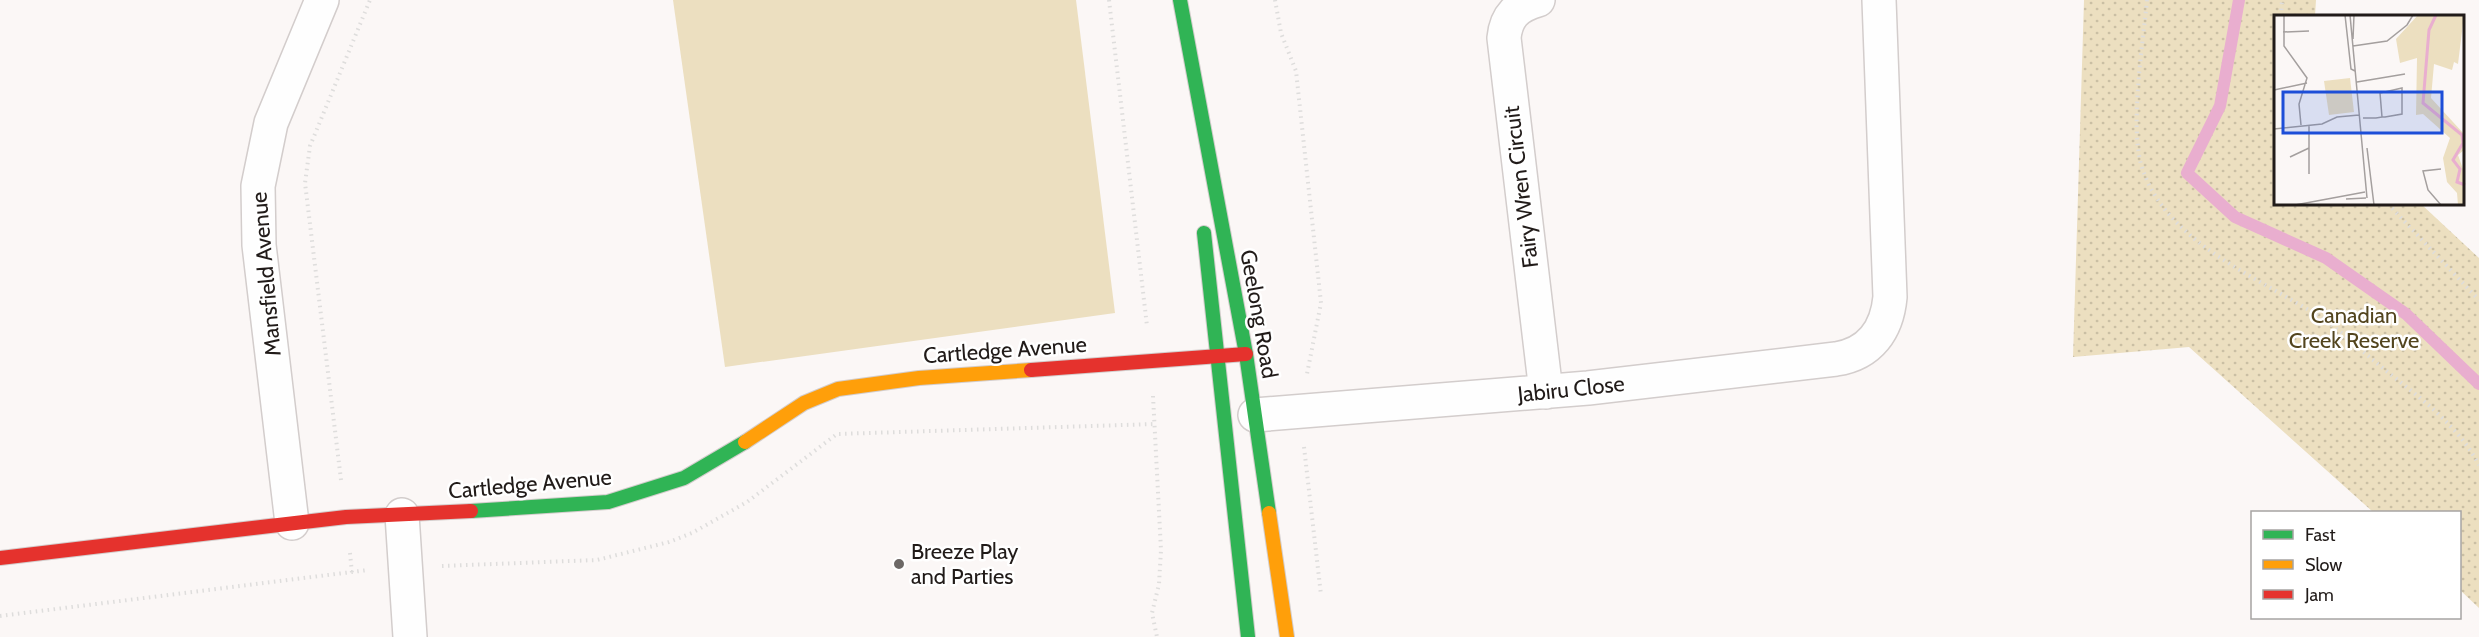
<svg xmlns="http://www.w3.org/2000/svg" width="2479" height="637" viewBox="0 0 2479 637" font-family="Cabin,sans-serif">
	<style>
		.green { fill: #ecdfc0 }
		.park { fill: url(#park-dots) }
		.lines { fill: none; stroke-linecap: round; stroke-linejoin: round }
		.stream { stroke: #e9aecf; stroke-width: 12 }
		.street-casing { stroke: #d3cdcc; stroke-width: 36 }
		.fast-casing { stroke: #d3cdcc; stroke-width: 16 }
		.slow-casing { stroke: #d3cdcc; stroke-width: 16 }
		.jam-casing { stroke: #d3cdcc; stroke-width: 16 }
		.path { stroke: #dedddc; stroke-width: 4; stroke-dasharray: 1.5 4.5; stroke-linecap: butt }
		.street { stroke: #fefefe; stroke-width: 33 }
		.fast { stroke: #30b455; stroke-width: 14 }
		.slow { stroke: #ff9f0a; stroke-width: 14 }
		.jam { stroke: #e5322d; stroke-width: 14 }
		.poi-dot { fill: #6d6866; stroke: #fff; stroke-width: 2 }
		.labels { text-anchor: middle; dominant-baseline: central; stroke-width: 5; stroke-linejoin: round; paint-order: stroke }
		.street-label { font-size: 22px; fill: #211b19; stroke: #fff }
		.park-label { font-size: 22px; fill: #53451e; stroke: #fff }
		.poi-label { font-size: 22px; fill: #211b19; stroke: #fff; text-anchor: start }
		.inset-river { fill: none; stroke: #e9aecf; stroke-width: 3 }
		.inset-road { fill: none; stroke: #a49f9e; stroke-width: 1.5 }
		.view { fill: #1d4ed8; fill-opacity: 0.15; stroke: #1d4ed8; stroke-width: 3 }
		.inset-edge { fill: none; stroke: #211b19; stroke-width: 3 }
	</style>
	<defs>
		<pattern id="park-dots" width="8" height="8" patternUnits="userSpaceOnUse" patternTransform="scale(1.5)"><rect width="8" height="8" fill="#ecdfc0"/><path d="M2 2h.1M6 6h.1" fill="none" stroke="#cabfa4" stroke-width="1.8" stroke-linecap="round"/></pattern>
	</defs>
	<rect width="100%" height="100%" fill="#fbf7f6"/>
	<path class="green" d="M673,0H1076L1115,313L725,367Z"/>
	<path class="park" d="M2084,0H2316L2315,16H2275V204H2421L2479,258V608L2460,590V512H2373L2189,347L2073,357Z"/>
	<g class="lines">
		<path class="stream" d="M2239,0L2220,106L2187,173L2235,217L2326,258L2406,314L2479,384"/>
		<defs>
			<path id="street" d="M1538,0C1517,6 1506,16 1504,38L1546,392
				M1255,415L1588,388L1836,359C1870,354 1887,330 1890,297L1879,0
				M402,515L410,637
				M292,523L259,245L258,186L271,123L322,0"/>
			<path id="fast" d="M1180,0L1246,354L1269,513
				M1204,233L1248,637
				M471,511L608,502L684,478L745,442"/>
			<path id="slow" d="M745,442L804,403L838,389L919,378L1031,370
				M1269,513L1287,637"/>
			<path id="jam" d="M1031,370L1246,354
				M0,558L346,517L471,511"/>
		</defs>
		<use href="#street" class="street-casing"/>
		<use href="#fast" class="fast-casing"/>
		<use href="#slow" class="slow-casing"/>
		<use href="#jam" class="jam-casing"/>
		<path class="path" d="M1109,0L1147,326
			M1275,0L1281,33L1296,71L1321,303L1307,374
			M2147,0C2143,42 2130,125 2141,164C2163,241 2256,276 2320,317C2339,329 2356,346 2373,360C2410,391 2456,421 2479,465
			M2281,16L2282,0
			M2388,204L2479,300
			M1153,396L1161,550L1159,584L1152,613L1157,637
			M1304,447L1321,595
			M341,480L305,183L310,146L370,0
			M350,553L352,573
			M442,566L597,560L669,542L692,533L747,502L837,434L1155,424
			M0,616L368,570"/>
		<use href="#street" class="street"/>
		<use href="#fast" class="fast"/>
		<use href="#slow" class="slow"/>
		<use href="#jam" class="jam"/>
	</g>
	<circle class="poi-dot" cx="899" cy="564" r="6"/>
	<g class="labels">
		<g class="street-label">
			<text transform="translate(1521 187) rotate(-97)">Fairy Wren Circuit</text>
			<text transform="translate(266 274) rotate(-95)">Mansfield Avenue</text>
			<text transform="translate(1259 314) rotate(80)">Geelong Road</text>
			<text transform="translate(1005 350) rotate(-4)">Cartledge Avenue</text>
			<text transform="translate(1571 389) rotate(-6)">Jabiru Close</text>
			<text transform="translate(530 484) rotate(-5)">Cartledge Avenue</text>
		</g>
		<g class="park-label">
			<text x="2354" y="315">Canadian<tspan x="2354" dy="25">Creek Reserve</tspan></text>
		</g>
		<g class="poi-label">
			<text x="911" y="551">Breeze Play<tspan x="911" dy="25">and Parties</tspan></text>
		</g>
	</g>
	<g transform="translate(2274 15)">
		<rect width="190" height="190" fill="#fbf7f6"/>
		<path d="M76,63L80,97L55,100L50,66Z" fill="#ecdfc0"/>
		<path d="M144,0H190L184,49L180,47L178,55L160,49L157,83L190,119V135L184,140L190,157V190H184L183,178L173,167L169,143L176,123L149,99L142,100L143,43L126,48L122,24Z" fill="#ecdfc0"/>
		<path class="inset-river" d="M162,0L155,15L149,88L188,120L189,128L179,145L186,154L183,167L191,170"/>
		<path class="inset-road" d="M10,0V31L33,63L25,89L27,110M71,0L77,54L81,56M76,0L93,183M9,17L35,16M79,24L80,0M79,31L113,26L133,10L139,0M83,67L131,59M0,75L33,68M89,103H102L108,102H111L128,99V73L106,78L108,102M35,110V159M0,114L48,109L63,102L85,100M93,133L100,190M16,142L35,133M167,154L149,156L154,175L167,190M72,184L92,183M21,190L91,177"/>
		<path class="view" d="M9,77H168V118H9Z"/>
		<rect width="190" height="190" class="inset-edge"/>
	</g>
	<rect x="2251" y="511" width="210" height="108" fill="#ffffff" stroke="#a6a4a3" stroke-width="1.5"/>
	<rect x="2263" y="530" width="30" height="9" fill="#30b455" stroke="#a6a4a3" stroke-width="1.5"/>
	<text x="2305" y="541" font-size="18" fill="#211b19">Fast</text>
	<rect x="2263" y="560" width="30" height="9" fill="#ff9f0a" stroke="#a6a4a3" stroke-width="1.5"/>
	<text x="2305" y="571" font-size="18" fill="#211b19">Slow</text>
	<rect x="2263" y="590" width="30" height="9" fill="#e5322d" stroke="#a6a4a3" stroke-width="1.5"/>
	<text x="2305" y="601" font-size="18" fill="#211b19">Jam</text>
</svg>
